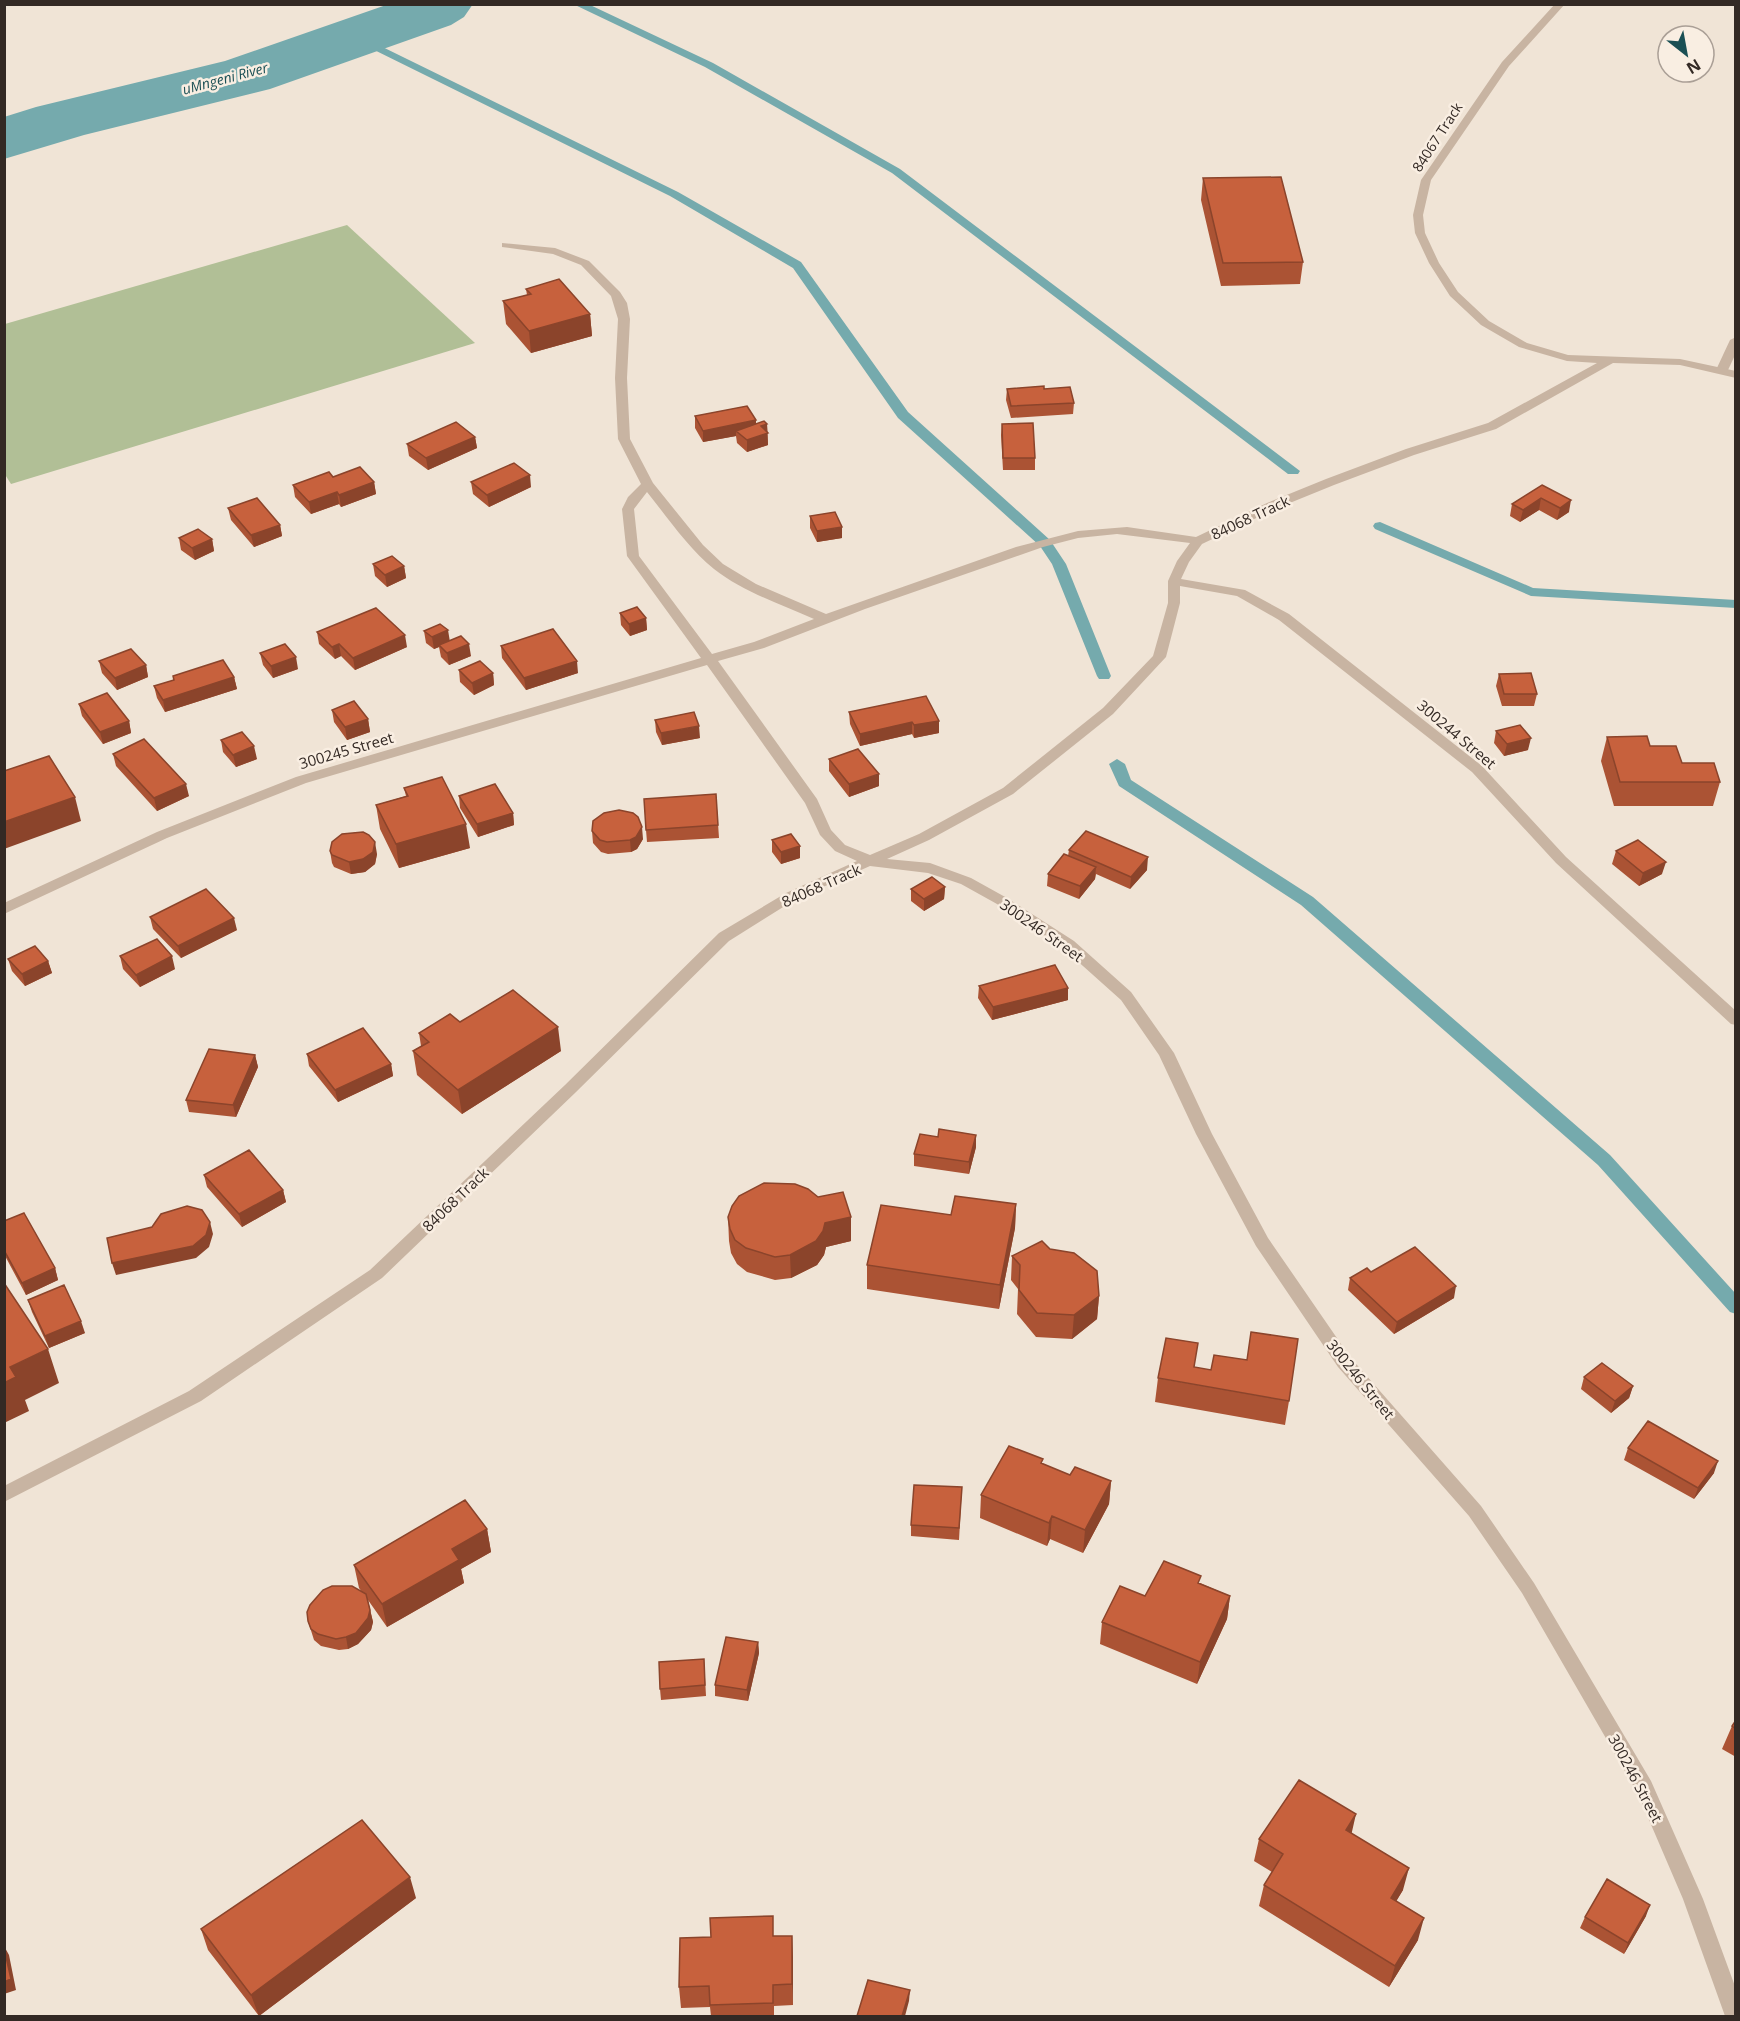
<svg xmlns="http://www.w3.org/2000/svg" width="1740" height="2021" viewBox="0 0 1740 2021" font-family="'Open Sans',sans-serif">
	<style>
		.green { fill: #b1bf96 }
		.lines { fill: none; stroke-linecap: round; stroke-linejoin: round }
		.stream { fill: #75aaad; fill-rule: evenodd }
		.river { fill: #75aaad; fill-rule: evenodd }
		.service { fill: #c8b4a2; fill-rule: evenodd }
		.minor { fill: #c8b4a2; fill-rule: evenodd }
		.wall { fill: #ab5334 }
		.shaded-wall { fill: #8b442b }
		.building { fill: #c7613d; stroke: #8b442b; stroke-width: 1.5 }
		.labels { text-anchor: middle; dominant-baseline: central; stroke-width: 5; stroke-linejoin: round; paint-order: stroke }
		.far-water-label { font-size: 14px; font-style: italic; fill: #1a4f54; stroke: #f9eee2 }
		.far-street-label { font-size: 14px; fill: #332924; stroke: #f9eee2 }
		.street-label { font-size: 15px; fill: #332924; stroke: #f9eee2 }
	</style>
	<rect width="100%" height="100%" fill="#f0e4d6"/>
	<path class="green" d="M347,225L475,343L11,484L4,473L5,324Z"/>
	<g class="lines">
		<path class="stream" d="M573,4H588L713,63L900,169L1300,471L1298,474H1288L892,173L705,67Z
			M356,34L678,192L801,262L908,412L1050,540L1066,564L1111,676L1109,679H1099L1097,676L1052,564L1040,546L898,418L793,268L670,196L352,39V35Z
			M1380,522L1533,588L1736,600V608L1531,596L1375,529L1373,526L1375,523Z
			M1117,759L1125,764L1131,780L1313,897L1610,1155L1736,1294V1314L1730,1312L1598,1165L1301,905L1119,786L1109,764Z"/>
		<path class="river" d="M389,4H473L464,17L451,25L270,89L84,135L4,159V117L36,107L225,61Z"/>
		<path class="service" d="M1736,337V353L1728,370L1726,372H1718L1716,370L1730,340Z"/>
		<path class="minor" d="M1555,4H1565L1509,66L1431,180L1423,215L1425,233L1439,263L1458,292L1489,321L1527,343L1568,355L1680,359L1736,371V378L1680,365L1613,363L1496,429L1414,455L1334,485L1275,509L1202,544L1189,562L1181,579L1245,590L1289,614L1482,766L1566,857L1736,1011V1025L1731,1024L1556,863L1472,772L1279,620L1237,596L1180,586V603L1166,657L1113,714L1013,794L929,840L887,859L930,863L971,878L1007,898L1074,941L1131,992L1174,1053L1212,1134L1268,1238L1350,1357L1481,1506L1534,1583L1651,1781L1703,1899L1736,1989V2016H1725L1683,1899L1637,1792L1522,1593L1469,1516L1338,1367L1256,1246L1196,1134L1159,1055L1121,1000L1064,949L997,904L961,884L928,873L870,866L796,899L729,941L575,1093L382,1278L201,1401L4,1502V1486L189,1391L370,1270L565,1085L719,933L786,893L857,861L835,851L820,835L805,803L707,665L306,783L167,838L4,914V903L157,832L296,777L701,658L627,556L622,509L628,497L641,484L618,439L615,378L618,319L611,296L581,265L553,254L502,247V243L555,248L589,261L620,292L627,303L630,319L627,378L630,439L653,483L703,545L723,564L756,584L826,614L1016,547L1078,531L1127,527L1196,537L1267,503L1326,479L1406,449L1488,423L1597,363L1567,361L1519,347L1481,325L1450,296L1429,263L1415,233L1413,215L1421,180L1502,62ZM647,492C668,518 688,548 714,569C743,592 781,604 814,619L754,642L712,654L639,556L634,509ZM1117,534L1190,543L1177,561L1168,581V603L1153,656L1103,708L1003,788L919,834L870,855L845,845L831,830L817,799L718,661L764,648L865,609L1043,547L1078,538Z"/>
	</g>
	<path class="wall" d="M1203,178L1303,262L1300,284L1221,286L1201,200Z
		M526,289L590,314L592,336L531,353L506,324L503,301L527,295Z
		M1007,389L1074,403L1073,414L1011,418L1006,400Z
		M695,416L756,424H767L768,445L747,452L737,443L736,436L703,442L695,428Z
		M1002,424L1035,458V470H1003L1001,435Z
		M475,437L477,448L428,470L409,456L407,444Z
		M333,477L374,482L376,494L341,507L339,504L311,514L295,497L293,485Z
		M471,482L531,487L489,507L473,494Z
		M1542,485L1569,512L1557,520L1539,510L1520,522L1510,516L1512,504Z
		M228,508L280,525L282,536L254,547L231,520Z
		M810,516L842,538L817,542L810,528Z
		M179,538L212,539L214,551L195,560L181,550Z
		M373,564L404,566L406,578L387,587L375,576Z
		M620,613L646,618L647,630L630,636L621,625Z
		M424,631L449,641L471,656L449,665L441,657L439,647L434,649L426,643Z
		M317,632L407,647L355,670L341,656L335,659L319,644Z
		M501,646L578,673L526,690L502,658Z
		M260,653L298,669L273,678L263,665Z
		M99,661L146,665L148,677L117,690L102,673Z
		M459,670L493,673L494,685L474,695L460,682Z
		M1499,674L1537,694L1534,706H1502L1496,686Z
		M173,676L234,677L237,689L165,712L157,698L154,686L174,680Z
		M79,704L129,721L131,733L103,744L82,716Z
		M332,710L368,719L370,732L347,740L334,722Z
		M849,712L939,721V733L914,738L912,734L860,746L850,724Z
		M655,720L700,738L662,745L656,732Z
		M1496,731L1528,750L1504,756L1494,743Z
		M1607,737L1650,746L1682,763L1720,782L1713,806H1614L1601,761Z
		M221,740L257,759L236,767L223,752Z
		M113,754L189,796L157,811L116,766Z
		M829,759L879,786L849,797L829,771Z
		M404,788L470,848L399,868L380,829L376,805L406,796Z
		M716,794L719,838L647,842L646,830Z
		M459,796L513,813L514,825L478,837L460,808Z
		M592,831L643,839L637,849L631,852L608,854L601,852L593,843Z
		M772,840L800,858L781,864L772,852Z
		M1069,850L1147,870L1130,889L1096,874L1095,879L1079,899L1047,886L1048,874L1068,856Z
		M330,851L377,854L375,864L365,872L351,874L334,867L332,863Z
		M1616,851L1662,874L1639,886L1612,864Z
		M945,887L944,899L924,911L911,901V889Z
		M150,917L237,930L181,958L153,929Z
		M120,956L175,969L140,987L123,969Z
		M8,959L48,961L52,973L25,986L12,971Z
		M979,986L1068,1000L992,1020L978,998Z
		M460,1022L561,1051L462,1114L417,1075L413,1051L421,1046L419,1033Z
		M307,1054L391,1064L393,1076L338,1102L309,1066Z
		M255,1055L258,1067L236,1117L189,1112L186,1100Z
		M938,1137L976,1147L969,1174L914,1166V1154Z
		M204,1175L283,1190L286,1202L242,1227L207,1187Z
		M818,1197L851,1217V1241L826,1247L824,1255L817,1265L791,1278L775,1280L747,1272L737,1264L731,1253L729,1241L728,1217Z
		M1016,1204L1015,1228L999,1309L867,1289V1265L951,1215Z
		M4,1221L55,1268L58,1280L26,1295L4,1254Z
		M1012,1256L1099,1296L1097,1319L1072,1339L1036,1337L1017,1314L1018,1289L1011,1280Z
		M1371,1272L1454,1298L1394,1334L1348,1290L1350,1278Z
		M28,1300L85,1333L49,1348L32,1312Z
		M1584,1377L1633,1386L1629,1398L1611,1413L1581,1389Z
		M1158,1378L1289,1401L1285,1425L1155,1402Z
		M1628,1448L1714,1473L1694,1499L1624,1460Z
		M1070,1475L1111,1481L1109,1504L1083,1553L1050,1539L1047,1546L980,1518L981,1495Z
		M962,1487L959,1540L911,1536V1525Z
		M487,1529L491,1552L461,1569L464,1583L387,1627L368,1600L373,1622L371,1630L358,1644L348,1649L339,1650L321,1646L314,1640L308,1621L362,1592L359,1588L354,1565Z
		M1200,1583L1230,1596L1227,1619L1197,1684L1100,1644L1102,1622L1145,1596Z
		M758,1642L759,1653L748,1701L715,1696V1685Z
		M704,1659L706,1696L661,1700L660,1689Z
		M1736,1720V1757L1722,1749L1732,1726Z
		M1352,1834L1403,1890L1396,1901L1418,1940L1389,1987L1259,1906L1264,1885L1272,1872L1254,1861L1259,1839Z
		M416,1898L259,2016L208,1950L201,1929Z
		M1646,1916L1624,1954L1580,1928L1585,1917Z
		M774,1936H792L793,2005L774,2006V2016H711L710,2007L681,2008L679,1987Z"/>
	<path class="shaded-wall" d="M590,314L592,336L531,353L529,331Z
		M756,420V432L736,431V436L703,442V431Z
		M767,424L768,445L747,452V440L761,426Z
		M475,437L477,448L428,470L426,458Z
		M530,475L531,487L489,507L487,495Z
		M374,482L376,494L341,507L339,495Z
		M337,492L339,504L311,514L309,502Z
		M1541,498L1539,510L1520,522L1523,510Z
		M1571,500L1569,512L1557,520L1560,508Z
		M280,525L282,536L254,547L251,535Z
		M842,527V538L817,542V531Z
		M212,539L214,551L195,560L192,548Z
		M404,566L406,578L387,587L385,575Z
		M646,618L647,630L630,636L629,624Z
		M448,630L450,642L439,645V647L434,649L432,637Z
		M405,635L407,647L355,670L353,658Z
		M339,644L341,656L335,659L332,647Z
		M469,644L471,656L449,665L447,653Z
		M296,657L298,669L273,678L271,666Z
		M577,661L578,673L526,690L524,678Z
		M146,665L148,677L117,690L115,678Z
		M493,673L494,685L474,695L472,683Z
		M234,677L237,689L165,712L163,700Z
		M368,719L370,732L347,740L345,727Z
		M129,721L131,733L103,744L100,732Z
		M939,721V733L914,738V725Z
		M912,722V734L860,746V734Z
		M699,726L700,738L662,745L661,733Z
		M1531,738L1528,750L1504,756L1507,744Z
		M254,746L257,759L236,767L233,755Z
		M879,774V786L849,797V784Z
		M186,784L189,796L157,811L154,798Z
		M75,797L81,821L4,849V822Z
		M513,813L514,825L478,837L477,824Z
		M466,824L470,848L399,868L396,844Z
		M642,827L643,839L637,849L631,852L630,840Z
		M375,842L377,854L375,864L365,872L351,874L349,862Z
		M800,846V858L781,864V852Z
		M1148,857L1147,870L1130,889L1131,877Z
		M1666,862L1662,874L1639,886L1643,873Z
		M1096,867L1095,879L1079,899L1080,886Z
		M945,887L944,899L924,911V899Z
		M234,918L237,930L181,958L178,946Z
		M172,956L175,969L140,987L136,975Z
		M48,961L52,973L25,986L22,974Z
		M1068,988V1000L992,1020L993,1007Z
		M558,1027L561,1051L462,1114L458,1090Z
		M255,1055L258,1067L236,1117L233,1105Z
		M391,1064L393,1076L338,1102L335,1090Z
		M976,1135V1147L969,1174V1162Z
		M283,1190L286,1202L242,1227L239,1214Z
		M1016,1204L1015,1228L999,1309L1000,1285Z
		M851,1217V1241L826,1247L824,1255L817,1265L791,1278L790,1255L825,1223Z
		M210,1222L213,1234L209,1247L196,1258L116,1275L112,1263Z
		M55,1268L58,1280L26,1295L22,1283Z
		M1456,1286L1454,1298L1394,1334L1397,1322Z
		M1099,1296L1097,1319L1072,1339L1074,1315Z
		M81,1321L85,1333L49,1348L45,1336Z
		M48,1349L59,1383L25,1400L29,1411L4,1423V1383L10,1367Z
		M1633,1386L1629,1398L1611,1413L1615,1401Z
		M1718,1461L1714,1473L1694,1499L1698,1488Z
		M1111,1481L1109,1504L1083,1553L1085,1530Z
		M1052,1516L1050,1539L1047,1546L1049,1523Z
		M487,1529L491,1552L461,1569L464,1583L387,1627L382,1604L452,1549Z
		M1230,1596L1227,1619L1197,1684L1200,1662Z
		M370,1610L373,1622L371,1630L358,1644L348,1649L346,1637Z
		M758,1642L759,1653L748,1701L747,1690Z
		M1356,1814L1351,1836L1346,1830Z
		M1409,1868L1403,1890L1385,1920L1391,1898Z
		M410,1877L416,1898L259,2016L251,1995Z
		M1650,1905L1646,1916L1624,1954L1628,1943Z
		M1424,1918L1418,1940L1389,1987L1395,1966Z
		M792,1936L793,1957V2005L792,1984Z
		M4,1946L9,1955L16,1990L4,1994Z
		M910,1990L909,2001L905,2016H902Z"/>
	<path class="building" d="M1281,177L1303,262L1223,263L1203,178Z
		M559,279L590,314L529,331L503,301L531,294L526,289Z
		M1044,386V389L1070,387L1074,403L1011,406L1007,389Z
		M747,406L756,420L703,431L695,416Z
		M764,421L767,424L761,426L768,433L747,440L736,431Z
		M456,422L475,437L426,458L407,444Z
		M1033,423L1035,458H1003L1002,424Z
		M514,463L530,475L487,495L471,482Z
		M360,467L374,482L339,495L337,492L309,502L293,485L329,472L333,477Z
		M1542,485L1571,500L1560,508L1541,498L1523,510L1512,504Z
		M257,498L280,525L251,535L228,508Z
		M835,512L842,527L817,531L810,516Z
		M198,529L212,539L192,548L179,538Z
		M392,556L404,566L385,575L373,564Z
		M637,607L646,618L629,624L620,613Z
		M376,608L405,635L353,658L339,644L332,647L317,632Z
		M440,624L448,630L432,637L424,631Z
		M553,629L577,661L524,678L501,646Z
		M461,636L469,644L447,653L439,645Z
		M285,644L296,657L271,666L260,653Z
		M131,649L146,665L115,678L99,661Z
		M223,660L234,677L163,700L154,686L174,680L173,676Z
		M480,661L493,673L472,683L459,670Z
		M1531,673L1537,694H1504L1499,674Z
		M107,693L129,721L100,732L79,704Z
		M926,696L939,721L914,725L912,722L860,734L849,712Z
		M354,701L368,719L345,727L332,710Z
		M694,712L699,726L661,733L655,720Z
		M1520,725L1531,738L1507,744L1496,731Z
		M242,732L254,746L233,755L221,740Z
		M1647,736L1650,746H1676L1682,763H1714L1720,782H1620L1607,737Z
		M144,739L186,784L154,798L113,754Z
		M858,749L879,774L849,784L829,759Z
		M49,756L75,797L4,822V771Z
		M442,777L466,824L396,844L376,805L408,796L404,788Z
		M495,784L513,813L477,824L459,796Z
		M716,794L718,825L646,830L644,799Z
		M619,810L633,813L638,817L642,827L636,837L630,840L607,842L600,840L592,831L593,821L604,813Z
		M1086,831L1148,857L1131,877L1069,850Z
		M363,832L369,835L375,842L373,852L363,859L349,862L332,855L330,851L332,842L342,834Z
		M791,834L800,846L781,852L772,840Z
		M1638,840L1666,862L1643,873L1616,851Z
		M1064,854L1096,867L1080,886L1048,874Z
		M932,877L945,887L924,899L911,889Z
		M206,889L234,918L178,946L150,917Z
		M157,939L172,956L136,975L120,956Z
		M35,946L48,961L22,974L8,959Z
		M1055,965L1068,988L993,1007L979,986Z
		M513,990L558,1027L458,1090L413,1051L429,1042L419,1033L450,1014L460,1022Z
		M363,1028L391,1064L335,1090L307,1054Z
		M209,1049L255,1055L233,1105L186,1100Z
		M939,1129L976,1135L969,1162L914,1154L920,1134L938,1137Z
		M249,1150L283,1190L239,1214L204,1175Z
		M764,1183L795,1184L808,1189L818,1197L843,1192L851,1217L825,1223L823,1231L816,1241L790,1255L775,1257L746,1248L735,1240L730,1229L728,1217L732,1206L739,1196Z
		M955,1196L1016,1204L1000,1285L867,1265L881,1205L951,1215Z
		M187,1206L202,1210L210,1222L206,1235L193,1246L112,1263L107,1238L152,1227L161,1214Z
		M24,1213L55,1268L22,1283L4,1250V1221Z
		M1042,1241L1050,1249L1074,1253L1097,1271L1099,1296L1074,1315L1037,1313L1019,1290L1020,1265L1012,1256Z
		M1415,1247L1456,1286L1397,1322L1350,1278L1367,1268L1371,1272Z
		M4,1283L48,1349L10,1367L16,1377L4,1383Z
		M64,1285L81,1321L45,1336L28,1300Z
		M1251,1332L1298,1339L1289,1401L1158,1378L1166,1338L1198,1343L1194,1367L1211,1370L1214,1355L1247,1360Z
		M1602,1363L1633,1386L1615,1401L1584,1377Z
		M1648,1421L1718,1461L1698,1488L1628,1448Z
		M1009,1446L1043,1459L1041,1463L1070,1475L1075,1467L1111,1481L1085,1530L1052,1516L1049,1523L981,1495Z
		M914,1485L962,1487L959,1528L911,1525Z
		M465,1500L487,1529L452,1549L459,1560L382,1604L354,1565Z
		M1164,1561L1201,1576L1198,1583L1230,1596L1200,1662L1102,1622L1120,1586L1145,1596Z
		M332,1586H352L366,1594L370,1610L368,1618L356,1633L346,1637L336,1639L318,1634L311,1629L308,1621L307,1612L310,1605L323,1590Z
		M726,1637L758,1642L747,1690L715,1685Z
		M704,1659L705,1685L660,1689L659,1662Z
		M1736,1720V1729L1732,1726Z
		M1299,1780L1356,1814L1346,1830L1409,1868L1391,1898L1424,1918L1395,1966L1264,1885L1283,1854L1259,1839Z
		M362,1820L410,1877L251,1995L201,1929Z
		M1607,1879L1650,1905L1628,1943L1585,1917Z
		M773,1916V1936H792V1984L773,1985V2003L710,2005L709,1986L679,1987L680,1938L711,1937L710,1918Z
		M4,1948L11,1979L4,1982Z
		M868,1980L910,1990L902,2016H857Z"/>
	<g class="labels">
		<g class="far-water-label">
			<text transform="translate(225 78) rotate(-15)">uMngeni River</text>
		</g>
		<g class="far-street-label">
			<text transform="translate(1437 137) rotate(-57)">84067 Track</text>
		</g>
		<g class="street-label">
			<text transform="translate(1250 517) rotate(-25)">84068 Track</text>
			<text transform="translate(1457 734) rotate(40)">300244 Street</text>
			<text transform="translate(346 750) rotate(-16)">300245 Street</text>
			<text transform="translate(821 885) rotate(-24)">84068 Track</text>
			<text transform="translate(1042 930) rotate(35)">300246 Street</text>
			<text transform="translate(455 1199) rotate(-44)">84068 Track</text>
			<text transform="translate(1361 1379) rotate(51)">300246 Street</text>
			<text transform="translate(1636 1778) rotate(62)">300246 Street</text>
		</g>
	</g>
	<rect width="1740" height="2021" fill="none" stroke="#332924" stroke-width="12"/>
	<g transform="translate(1686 54) rotate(149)"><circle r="28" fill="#f9eee2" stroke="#aa9f96" stroke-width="1.5"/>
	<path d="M0-4.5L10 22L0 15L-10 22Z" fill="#1a4f54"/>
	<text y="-9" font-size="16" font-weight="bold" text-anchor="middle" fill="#332924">N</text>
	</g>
</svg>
